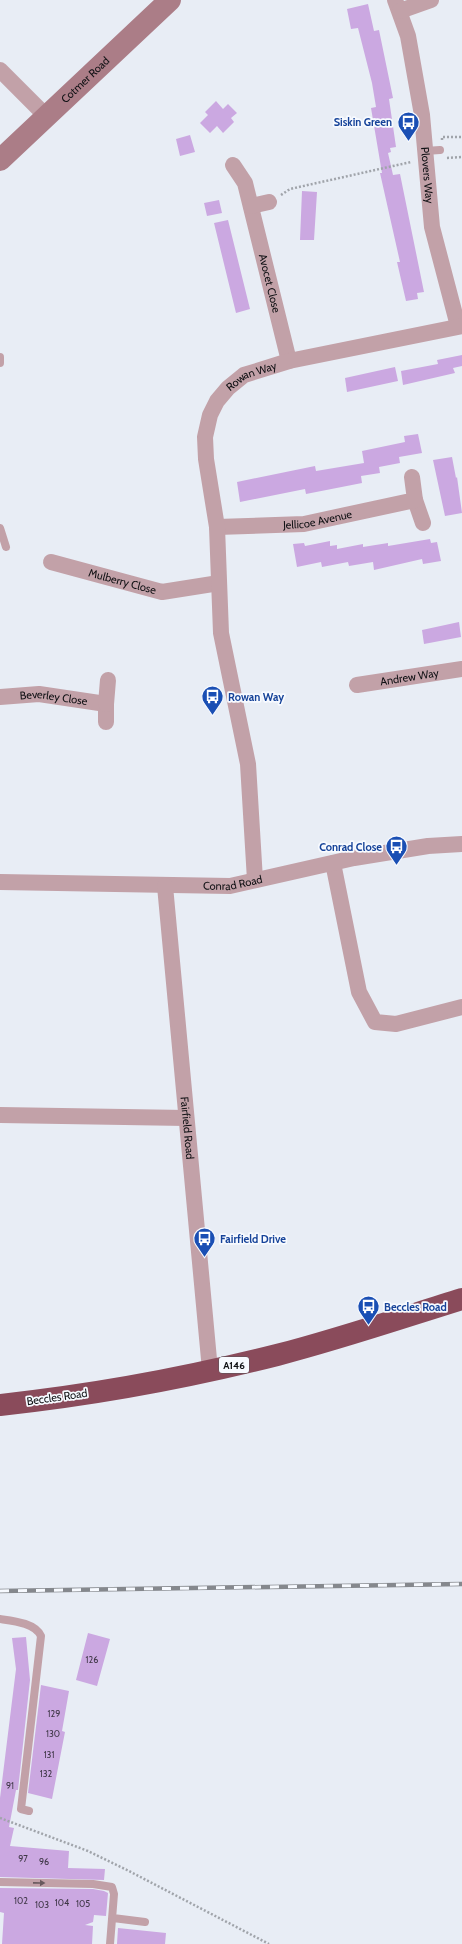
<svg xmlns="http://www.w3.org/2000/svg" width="462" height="1944" viewBox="0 0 462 1944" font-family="Cabin,sans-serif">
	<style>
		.building { fill: #cba8e1 }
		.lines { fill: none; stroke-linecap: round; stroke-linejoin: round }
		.path { stroke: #a0a4aa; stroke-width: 2.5; stroke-dasharray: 2 2; stroke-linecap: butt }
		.lane { stroke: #c2a1a8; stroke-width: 8 }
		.street { stroke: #c2a1a8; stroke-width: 16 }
		.secondary { stroke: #ab7d87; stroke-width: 22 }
		.highway { stroke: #8a4b5b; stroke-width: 22 }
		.rail-casing { stroke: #85888d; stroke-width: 4.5 }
		.rail { stroke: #f7faff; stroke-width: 3; stroke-dasharray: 9; stroke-linecap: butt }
		.oneway { fill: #69595e }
		.labels { text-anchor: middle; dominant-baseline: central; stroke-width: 3.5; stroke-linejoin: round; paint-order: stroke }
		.number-label { font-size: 9px; fill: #3f3747 }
		.shield { fill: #f7faff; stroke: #55575a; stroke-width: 1 }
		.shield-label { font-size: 10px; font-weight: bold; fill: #101114 }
		.street-label { font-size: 11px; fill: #101114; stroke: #f7faff }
		.transit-label { font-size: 11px; font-weight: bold; fill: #164399; stroke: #f7faff; text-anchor: start }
	</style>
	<rect width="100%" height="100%" fill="#e8edf5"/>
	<path class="building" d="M368,4L374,31L379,30L393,98L389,99L396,147L390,148L391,152L388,153L393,175L400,174L424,292L417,293L418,299L406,301L397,262H400L380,173H382L371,108L376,107L372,83L358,28L351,29L347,9Z
		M216,101L223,109L228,104L237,113L231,118L234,122L223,133L217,126L210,133L200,123L208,115L205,112Z
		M190,135L195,152L180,156L176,139Z
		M302,191L317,192L314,240H300Z
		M219,200L222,213L207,216L204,203Z
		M228,220L250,309L236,313L214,223Z
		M462,355V366L453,368L455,373L403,385L401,371L438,364L437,360Z
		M395,367L398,381L347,392L345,378Z
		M418,434L422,453L399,457L400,463L379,467L380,473L361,476L362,483L306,494L305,489L240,502L237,482L315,466L316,471L364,463L362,451L405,442L404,436Z
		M452,457L456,478L457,477L462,513L445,516L433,460Z
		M430,539L431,543L437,542L441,561L423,564L422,559L374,570L373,562L349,566L348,562L322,567L321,562L297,567L293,544L304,543L305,546L330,541V546L337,545V549L363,544V547L388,543V546Z
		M459,622L461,637L424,644L422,630Z
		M88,1633L110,1639L97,1686L76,1680Z
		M26,1637L30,1680L18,1790H16L9,1827L14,1828L10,1846L69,1851L68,1868L105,1869L104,1880L0,1877V1798L16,1669L12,1638Z
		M41,1685L69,1691L62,1731L65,1732L52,1799L28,1793Z
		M0,1888L93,1889L104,1891L108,1893L106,1916L94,1915L93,1922L85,1925L93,1926L92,1944H2L4,1913L0,1912Z
		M118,1928L166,1933L165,1944H117Z"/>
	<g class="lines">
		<path class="path" d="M442,140V137H462
			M447,158L462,157
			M281,195L290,189L411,162
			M0,1818L88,1851L127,1870L269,1944"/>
		<path class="lane" d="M425,151L440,150
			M0,357V363
			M0,528L6,547
			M0,1619C14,1621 35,1623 41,1636L21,1809L29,1811
			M0,1882L93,1884L112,1887L114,1894L110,1944
			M113,1918L145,1922"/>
		<g class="street">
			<path id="s1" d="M395,0L408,36L422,115L432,227L458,326"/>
			<path d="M400,11L431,0"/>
			<path d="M0,70L46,116"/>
			<path id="s2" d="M233,165L245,183L289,361"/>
			<path d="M251,206L269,202"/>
			<path d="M415,500L423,523"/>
			<path id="s3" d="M217,527L304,524L415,500L412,477"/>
			<path id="s4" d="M51,562L162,592L219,583"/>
			<path id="s5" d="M357,685L462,669"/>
			<path id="s6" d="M0,697L39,694L106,704V722"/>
			<path d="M106,704L108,680"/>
			<path d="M333,863L359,992L375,1022L396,1024L462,1007"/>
			<path id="s7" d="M255,880L248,764L221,633L217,527L206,459L205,437L210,415L217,401L228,388L244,375L289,361L462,326"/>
			<path id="s8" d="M0,882L230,886L354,858L428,846L462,844"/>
			<path id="s9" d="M165,886L210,1370"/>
			<path d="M0,1115L186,1118"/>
		</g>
		<path class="secondary" id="s10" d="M0,160L170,0"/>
		<path class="highway" d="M0,1405C93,1395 186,1378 277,1355C339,1339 401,1318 462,1299"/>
		<defs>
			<path id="rail" d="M0,1591L462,1584"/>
		</defs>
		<use href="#rail" class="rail-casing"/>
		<use href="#rail" class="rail"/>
	</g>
	<defs><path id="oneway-solid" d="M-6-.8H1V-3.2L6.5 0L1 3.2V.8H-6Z"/></defs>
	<use class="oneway" href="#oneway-solid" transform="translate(39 1883) rotate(1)"/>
	<defs>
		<symbol id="bus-pin" viewBox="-11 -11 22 30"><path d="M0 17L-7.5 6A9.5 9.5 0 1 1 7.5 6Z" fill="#1a4fb4" stroke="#f7faff"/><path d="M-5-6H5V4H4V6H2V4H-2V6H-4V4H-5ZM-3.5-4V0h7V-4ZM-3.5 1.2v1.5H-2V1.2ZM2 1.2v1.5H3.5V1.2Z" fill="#fff"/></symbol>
	</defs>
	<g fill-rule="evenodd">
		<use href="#bus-pin" x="396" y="110" width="25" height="34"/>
		<use href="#bus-pin" x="200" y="684" width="25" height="34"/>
		<use href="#bus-pin" x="384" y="834" width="25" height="34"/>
		<use href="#bus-pin" x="192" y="1226" width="25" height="34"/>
		<use href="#bus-pin" x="356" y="1294" width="25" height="34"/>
	</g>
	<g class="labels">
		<g class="number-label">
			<text x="92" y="1659">126</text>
			<text x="54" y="1713">129</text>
			<text x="53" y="1733">130</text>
			<text x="49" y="1754">131</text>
			<text x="46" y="1773">132</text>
			<text x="10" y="1785">91</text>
			<text x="23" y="1858">97</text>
			<text x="44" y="1861">96</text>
			<text x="21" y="1900">102</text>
			<text x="62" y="1902">104</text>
			<text x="83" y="1903">105</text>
			<text x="42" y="1904">103</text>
		</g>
		<rect class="shield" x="219" y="1357" width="30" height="16" rx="3"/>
		<g class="shield-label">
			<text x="234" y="1365">A146</text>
		</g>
		<g class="street-label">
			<text stroke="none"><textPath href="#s10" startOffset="117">Cotmer Road</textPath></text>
			<text stroke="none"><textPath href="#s1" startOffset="179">Plovers Way</textPath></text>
			<text stroke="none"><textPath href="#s2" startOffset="125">Avocet Close</textPath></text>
			<text stroke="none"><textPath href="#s7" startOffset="529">Rowan Way</textPath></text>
			<text stroke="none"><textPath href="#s3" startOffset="101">Jellicoe Avenue</textPath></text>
			<text stroke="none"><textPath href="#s4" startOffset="74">Mulberry Close</textPath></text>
			<text stroke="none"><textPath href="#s5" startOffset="53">Andrew Way</textPath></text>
			<text stroke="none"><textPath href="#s6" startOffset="54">Beverley Close</textPath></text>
			<text stroke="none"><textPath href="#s8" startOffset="233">Conrad Road</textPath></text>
			<text stroke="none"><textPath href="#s9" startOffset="243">Fairfield Road</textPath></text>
			<text transform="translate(57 1397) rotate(-8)">Beccles Road</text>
		</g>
		<g class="transit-label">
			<text x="392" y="122" text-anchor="end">Siskin Green</text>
			<text x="228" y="697">Rowan Way</text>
			<text x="382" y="847" text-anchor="end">Conrad Close</text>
			<text x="220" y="1239">Fairfield Drive</text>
			<text x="384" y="1307">Beccles Road</text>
		</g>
	</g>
</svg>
